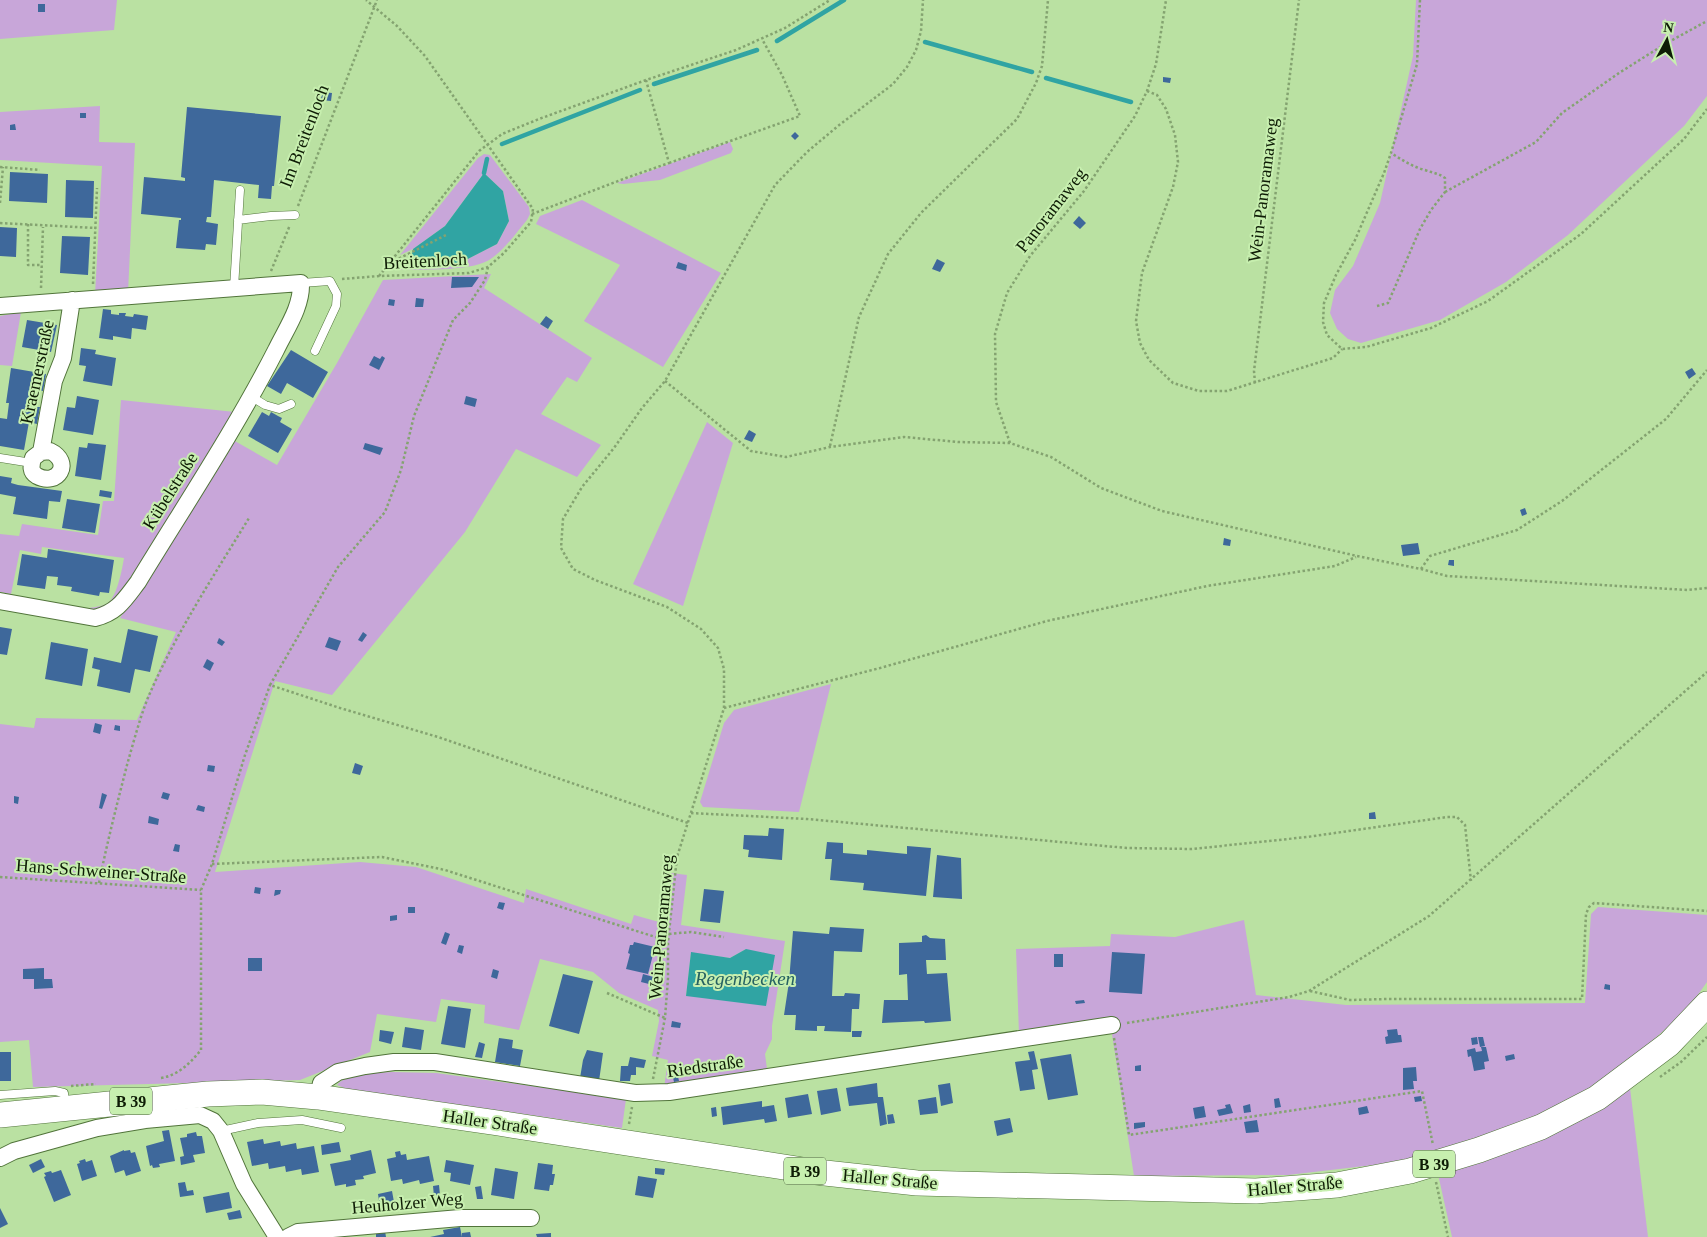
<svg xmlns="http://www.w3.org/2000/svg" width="1707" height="1237" viewBox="0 0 1707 1237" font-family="'Times New Roman',serif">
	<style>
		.green { fill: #c8a6d9; fill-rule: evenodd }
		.water { fill: #30a4a3 }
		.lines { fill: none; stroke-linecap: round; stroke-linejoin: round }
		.stream { stroke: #30a4a3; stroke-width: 4.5 }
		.building { fill: #3e689b }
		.service-casing { stroke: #51743a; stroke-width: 9 }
		.minor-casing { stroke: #51743a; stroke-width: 18 }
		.primary-casing { stroke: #51743a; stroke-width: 26 }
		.path { stroke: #84a370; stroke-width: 2.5; stroke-dasharray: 2.5 2.5; stroke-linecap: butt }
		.service { stroke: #fff; stroke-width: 8 }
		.minor { stroke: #fff; stroke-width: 16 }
		.primary { stroke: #fff; stroke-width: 25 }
		.labels { text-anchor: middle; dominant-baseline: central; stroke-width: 4; stroke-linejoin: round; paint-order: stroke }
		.shield { fill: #c7efaf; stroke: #465b38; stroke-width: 1 }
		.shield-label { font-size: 16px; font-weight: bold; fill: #0e1c05 }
		.street-label { font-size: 18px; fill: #0e1c05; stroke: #c7efaf }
		.water-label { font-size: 19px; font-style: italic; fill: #256161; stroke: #c7efaf }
	</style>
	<rect width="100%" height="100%" fill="#bae1a2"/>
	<path class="green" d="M0,0H117L114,30L0,39Z
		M1416,0H1707V96L1684,126L1568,235L1506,282L1440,320L1361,343L1348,339L1337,329L1330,313L1335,290L1353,266L1380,203L1413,56Z
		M100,106L99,142L135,143L128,293L95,295L102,166L0,160V112Z
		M730,142L733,149L731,153L660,180L623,184L617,183Z
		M484,154L490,155L529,207L530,214L527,220C516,233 506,248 492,258C474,272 424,269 400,270L402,262L411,260L458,264L497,244L509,221L503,191L484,173L445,226L413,249L400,255L478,158Z
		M582,200L721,273L663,367L584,321L620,265L536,224L540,216Z
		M491,274L484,288L592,358L577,382L567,377L541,414L601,445L577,477L516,449L465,532L332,695L275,681L215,872L360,862L416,867L524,903L526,889L631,924L634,915L659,922L671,873L687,875L681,925L785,941L772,1026V1039L765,1054L767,1069L664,1088L668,1060L652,1056L659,1021L658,1010L619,993L593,972L540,959L519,1030L484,1023L485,1005L441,999L436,1022L377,1014L370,1052L300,1080L33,1087L29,1040L0,1042V724L34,728L36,718L137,720L176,632L120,618L233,440L277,465L337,363L383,280ZM746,949L686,996L691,953L730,958Z
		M21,312L12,366L0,365V316Z
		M121,400L235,412L132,576L126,592L112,608L87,611L89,608C96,607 106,606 111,600C118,590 122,570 124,558L42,547L41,554L20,550L11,594L0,592V534L19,536L22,524L98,535L103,501H114Z
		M707,422L733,443L683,606L633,584Z
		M831,684L799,812L703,807L700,802L724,723L734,710Z
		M1598,907L1707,915V982L1687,1010L1627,1063L1648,1237H1452L1438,1174L1382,1164L1288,1175L1134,1176L1110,1021L1019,1034L1016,949L1110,946L1111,934L1175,937L1244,920L1256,995L1346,1005L1585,1003L1591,914Z
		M392,1072L436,1073L626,1099L622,1128L347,1089L337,1085C346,1073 377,1073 392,1072Z"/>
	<path class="water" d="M484,173L503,191L509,221L497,244L458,264L411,260L413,249L445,226Z
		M746,949L775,955L766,1006L686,996L691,952L730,958Z"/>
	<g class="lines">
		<path class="stream" d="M777,41L844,0
			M925,42L1032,72
			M1046,78L1131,102
			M654,84L757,50
			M502,144L640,90
			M484,173L487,159"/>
	</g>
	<path class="building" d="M38,4H45V12H38Z
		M1163,77L1171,78L1170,83L1163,82Z
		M322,92L332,93L331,101L321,100Z
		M187,107L281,116L274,186H272L271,199L258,198L259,185L214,180L211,217H207L206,222L218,224L216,245L206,244L205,250L176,248L179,220H181V218L141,214L144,177L185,181V178L181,177Z
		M80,113H86V118H80Z
		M15,124L16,130H10V125Z
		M795,132L799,136L795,140L791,136Z
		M10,172L48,174L47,203L9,201Z
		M66,180L94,181L93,218L65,217Z
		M1079,216L1086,223L1080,229L1073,223Z
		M0,227L17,228L16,257L0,256Z
		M62,236L90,237L88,275L60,273Z
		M937,259L945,263L940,272L932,269Z
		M678,262L687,265L686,271L676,268Z
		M452,277H479L472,287L451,288Z
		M416,298L424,299L423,307H415Z
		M389,299L395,300L394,306L388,305Z
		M103,309L111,310V314L119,315V313H126L125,316L133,317L134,314L148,316L146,330L132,328L131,339L113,336V340L99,338Z
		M546,316L553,321L548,329L540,324Z
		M27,320L57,325L51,352L22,347Z
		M81,348L96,350L95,354L116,358L112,386L83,381L86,366L79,365Z
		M291,350L328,372L313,398L287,383L281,394L267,386Z
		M374,356L380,359L382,356L385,358L379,370L369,365Z
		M11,368L46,374L43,391L38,390L36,407H40L37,424L29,422L24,450L0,446V418L7,419L9,403H6Z
		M1692,368L1696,374L1689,379L1685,372Z
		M77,396L99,400L93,435L63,430L67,407L75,408Z
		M466,396L477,399L475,407L464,404Z
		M262,412L269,416L271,412L278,416L282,418L280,422L292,429L278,453L248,436Z
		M749,430L756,434L752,442L744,439Z
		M88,443L106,445L101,480L75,476L79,447L87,448Z
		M365,443L383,448L380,455L363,449Z
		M0,476L12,478L11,483L18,485L62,491L60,502L49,501L47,519L13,514L16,497L0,494Z
		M100,490L112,492L111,498L99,496Z
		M67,499L100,504L95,533L62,528Z
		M1525,508L1527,514L1522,516L1520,510Z
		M1224,538L1231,540L1230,546L1223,545Z
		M1418,543L1420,554L1403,556L1401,545Z
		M48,549L114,560L109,593L100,592L99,596L71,591L72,587L57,585L58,577L47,576L45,589L17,585L22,554L47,558Z
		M1449,560H1454V566L1448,565Z
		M0,627L12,629L7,655L0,654Z
		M128,629L158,636L150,672L135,669L130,693L97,686L100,670L92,668L94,657L121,663Z
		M363,632L367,635L362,642L358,640Z
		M329,637L341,641L337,651L325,647Z
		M219,638L225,642L222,646L217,643Z
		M51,642L88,649L82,686L45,679Z
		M207,659L214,663L210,671L203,667Z
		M95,723L102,725L100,734L93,732Z
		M115,725L120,726V731L114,730Z
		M355,763L363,766L360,775L352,773Z
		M208,765L215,766L214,772L207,771Z
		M163,792L170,794L168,800L161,798Z
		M102,793L107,795L102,809L99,808Z
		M14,796L19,797L18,804L14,803Z
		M198,805L205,807L204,812L196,810Z
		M1375,812L1376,819H1369V813Z
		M149,816L159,819L158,825L148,823Z
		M769,828L784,829L782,860L748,857L749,850L743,849L744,835L768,836Z
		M827,842L843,843V853L867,855V850L907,854V846L931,848L926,896L863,890L864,883L830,880L832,859H825Z
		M175,844L180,845L179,852L173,851Z
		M937,855L961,858L962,899L933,897Z
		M255,887L261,888L260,894L254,893Z
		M704,889L724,891L720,923L700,921Z
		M275,890H281L280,894L274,896Z
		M499,902L505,903L503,910L497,908Z
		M408,907H415V913H408Z
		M397,915V920L390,921V916Z
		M830,927L864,929L862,952L834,951L832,996H844L845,993L860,994L859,1009H852L851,1032L824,1031L825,1026H817V1031L795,1030L796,1015H784L789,982L793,931L829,934Z
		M445,932L450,934L446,945L441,943Z
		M926,935L930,938L945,939L946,960H926L927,974L947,973L951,1021L925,1023L924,1021L882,1023L884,1000H908L907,974L899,975V943L922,942V936Z
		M634,942L655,947L648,974L626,969L630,954L628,953L630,945H633Z
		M459,945L464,946L462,954L457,952Z
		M1112,952L1145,954L1142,994L1109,992Z
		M1054,954H1063V967H1054Z
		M248,958H262V971H248Z
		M44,968V979H52L53,988L34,989V979H23V969Z
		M493,969L499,971L497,979L491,977Z
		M563,974L593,981L579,1034L549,1026Z
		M643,974L660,979L657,986L641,982Z
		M1605,984L1610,985V990L1604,989Z
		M1084,1000L1085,1003L1076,1004L1075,1001Z
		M448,1006L471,1009L465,1048L441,1044Z
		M672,1021L681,1023L680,1028L671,1027Z
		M405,1027L424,1030L421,1050L402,1047Z
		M1397,1029L1398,1035H1401L1402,1042L1386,1044L1385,1037L1388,1036L1387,1030Z
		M380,1030L394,1032L391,1044L379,1041Z
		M852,1031H862L861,1037H852Z
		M1477,1037L1478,1044L1472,1045L1471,1038Z
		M1478,1037H1483L1485,1046L1480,1047Z
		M499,1038L513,1040L512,1048L523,1050L520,1066L495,1062Z
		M479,1042L485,1044L482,1058L475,1057Z
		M1481,1047H1486L1489,1061L1484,1062L1485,1069L1474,1071L1471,1056L1468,1057L1467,1050L1475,1048L1476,1052L1482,1051Z
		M587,1050L603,1053L599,1081L580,1078L583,1060Z
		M1034,1051L1038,1069L1032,1070L1035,1089L1020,1091L1015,1062L1030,1060L1028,1052Z
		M0,1052H11V1081H0Z
		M1071,1054L1078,1095L1048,1100L1040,1059Z
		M1514,1054L1515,1059L1506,1061L1505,1056Z
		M630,1057L646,1060L644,1068L636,1067V1075H631L630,1081H620L621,1066H628Z
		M1141,1065V1071H1135V1066Z
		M1416,1067L1417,1081H1413L1414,1089L1403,1090V1068Z
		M677,1072L679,1081L674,1082L672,1073Z
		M877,1083L878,1097H883L887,1124L880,1126L877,1103L849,1106L846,1088Z
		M950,1083L953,1103L941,1106L938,1085Z
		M837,1088L841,1111L821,1115L817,1091Z
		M808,1094L812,1114L788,1118L785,1098Z
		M1421,1096L1422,1101L1415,1102L1414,1097Z
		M936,1097L938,1113L920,1115L918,1100Z
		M1279,1098L1281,1107L1275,1108L1274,1099Z
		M762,1101V1107L774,1105L777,1121L765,1123L764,1119L723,1125L721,1107Z
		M1230,1104L1233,1113L1219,1116L1217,1110L1226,1108L1225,1105Z
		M1250,1104L1251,1112L1244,1113L1243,1106Z
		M1204,1106L1206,1117L1195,1119L1193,1108Z
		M1367,1106L1369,1113L1359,1115L1358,1108Z
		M716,1107L717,1116L712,1117L711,1108Z
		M893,1114L895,1123L888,1124L887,1115Z
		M1010,1118L1013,1132L997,1136L994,1121Z
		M1257,1120L1259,1132L1246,1133L1244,1122Z
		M1145,1122V1127L1134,1129V1123Z
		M169,1130L175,1161L159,1164L160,1167L153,1168L152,1165L150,1166L146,1146L164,1141L162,1131Z
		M196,1132L197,1136H202L205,1153L193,1155L195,1162L181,1165L180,1157L184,1156L180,1138L187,1137V1134Z
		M263,1139L264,1144L280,1141L281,1146L296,1143L297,1149L314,1146L319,1172L302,1175L301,1169L286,1172L285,1166L269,1169L268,1163L252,1166L247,1142Z
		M339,1142L341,1152L322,1155L321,1145Z
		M124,1150V1151L130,1150L131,1153L135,1152L141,1171L126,1176L124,1170L115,1173L110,1156Z
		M371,1150L376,1173L363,1176L364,1179L355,1180L356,1185L346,1187V1184L335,1186L330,1164L351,1160L350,1155Z
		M400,1151L401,1155L406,1154L407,1160L429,1156L434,1181L420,1184L419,1180L403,1184L402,1179L391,1181L387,1159L396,1157L395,1152Z
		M41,1159L45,1167L33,1173L29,1165Z
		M85,1159L86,1162L92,1160L97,1176L82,1181L77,1164L80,1163L79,1161Z
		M446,1160L474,1165L470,1185L450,1181L451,1173L444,1172Z
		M538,1163L553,1165L552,1174H555L553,1185H550L549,1191L534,1189Z
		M495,1168L518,1172L514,1199L491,1195Z
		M655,1168L665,1169L664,1175L655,1174Z
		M61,1170L71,1195L54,1202L44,1177L46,1176L44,1173L51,1171L52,1173Z
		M638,1176L657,1179L653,1198L635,1195Z
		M185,1182L187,1191L193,1190L194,1195L180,1197L178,1183Z
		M439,1185L440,1195L434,1196L433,1186Z
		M481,1186L483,1199H477L475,1187Z
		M392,1191L394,1202L380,1207L378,1194Z
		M229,1192L232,1208L206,1213L203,1197Z
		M0,1208L8,1224L0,1228Z
		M240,1210L242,1218L229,1220L227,1213Z
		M460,1227L462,1237H430L444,1234L443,1230Z
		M385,1231L386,1237H376V1232Z
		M470,1232L471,1237H462V1233Z
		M551,1233V1237H537L536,1234Z"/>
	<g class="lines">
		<defs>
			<path id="service" d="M238,220L271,216L295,215
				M301,283L330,281L337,294L336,306L315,351
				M234,288L240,190
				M252,397L265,405L279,409L291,404
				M0,458L32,463
				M0,1095L55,1091L64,1093L65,1104
				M221,1131L258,1123L302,1120L341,1128"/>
			<path id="minor" d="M0,306L301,283C302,307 286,329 276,350C235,430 185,505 138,582C125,599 118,612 95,618L0,601
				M41,452L50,451C73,462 58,487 37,476C30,472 31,466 33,458L41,452L54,381L63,358L72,300
				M318,1097L321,1083L338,1072L365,1066L394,1062H435L635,1093L669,1092L1112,1025
				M0,1158L14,1151L97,1128L145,1120L200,1115L213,1121L221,1131L244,1184L277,1237
				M288,1237L298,1232L460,1218H531"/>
			<path id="primary" d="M0,1115L208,1094L262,1092L318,1097L498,1123L816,1172L917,1183L1256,1191L1337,1185L1410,1171L1479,1150L1541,1127L1597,1098L1669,1044L1707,1004"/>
		</defs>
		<use href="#service" class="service-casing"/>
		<use href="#minor" class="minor-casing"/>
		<use href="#primary" class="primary-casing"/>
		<path class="path" d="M1420,0L1417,64L1391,153L1384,173L1355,240L1336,275L1324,303L1323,322L1327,335L1342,349L1366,347L1431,328L1488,301L1581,234L1684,139L1707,109
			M1147,91L1157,95L1166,109L1175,135L1178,162L1173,187L1142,273L1136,321L1140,343L1149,360L1173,383L1199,391H1227L1333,358L1342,349
			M669,163L800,116L782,75L762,39
			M0,167L40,170
			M1445,192L1536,142L1562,113L1619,73L1665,44L1707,21
			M0,203L3,167
			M298,206L377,0
			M532,214L626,178L669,163L646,80
			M0,223L96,228
			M28,224V265H42
			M390,263L448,234
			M488,267L485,280L470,303L453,320L414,416L401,470L385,512L338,567L270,685L340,708L438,737L688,823
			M271,271L290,225
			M379,276L479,151L502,134L539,119L646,80L736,50L785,28L830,0
			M342,279L379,276L469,273L488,267L504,253L531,222L533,209L425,56L397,26L366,0
			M93,284L97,188
			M41,288L43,227
			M1377,306L1388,303L1420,229L1431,210L1445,192V178C1438,173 1433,173 1425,170C1413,167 1402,160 1391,153
			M665,381L751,451L786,457L830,447L904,437L958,442L1010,443L1051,457L1101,488L1162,511L1357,556L1421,569L1447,576L1688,590L1707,588
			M1255,383L1254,371L1299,0
			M1010,443L996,402L995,334L1007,293L1030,256L1084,191L1135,116L1147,91L1156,64L1166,0
			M830,446L859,317L888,254L921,213L1017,119L1036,83L1042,66L1048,0
			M1421,569L1430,556L1517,530L1562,501L1666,419L1707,370
			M724,708L880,668L1047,621L1207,586L1335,566L1356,557
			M691,813L807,819L1127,848L1192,849L1307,837L1447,817H1457L1465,825L1471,881
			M212,864L382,857L445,870L668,941
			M0,877L201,890
			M99,883C107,843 117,804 127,765C133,744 139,721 147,700C174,636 213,577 249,518
			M669,934L691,932L724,937
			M1310,991L1350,1000L1387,999H1582L1586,914L1589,907L1594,903L1707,911
			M607,993L665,1018
			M1127,1023L1289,997L1309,991L1429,916L1707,672
			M1114,1038L1129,1135L1422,1091L1433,1145
			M1660,1077L1681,1062L1707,1037
			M161,1078C179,1075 190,1063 201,1050V890L212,864L245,755L270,685
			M653,1079L665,1018L668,978V942L677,857L724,708V669L718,648L701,629L667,607L595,580L573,569L561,548L563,519L582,487L614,448L642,408L665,381L775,185L807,152L838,126L893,84L907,67L916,50L921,31L923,0
			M71,1086L96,1084
			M629,1124L632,1107
			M1436,1182L1448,1237"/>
		<use href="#service" class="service"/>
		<use href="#minor" class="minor"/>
		<use href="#primary" class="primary"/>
	</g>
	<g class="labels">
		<g class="shield">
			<rect x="110" y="1087.5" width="42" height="27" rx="4"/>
			<rect x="1413" y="1150.5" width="42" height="27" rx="4"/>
			<rect x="784" y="1157.5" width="42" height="27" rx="4"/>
		</g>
		<g class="shield-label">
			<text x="131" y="1101">B 39</text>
			<text x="1434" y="1164">B 39</text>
			<text x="805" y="1171">B 39</text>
		</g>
		<g class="street-label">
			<text transform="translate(304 136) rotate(-69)">Im Breitenloch</text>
			<text transform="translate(1263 190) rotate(-83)">Wein-Panoramaweg</text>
			<text transform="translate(1051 210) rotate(-52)">Panoramaweg</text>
			<text transform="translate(425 261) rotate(-3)">Breitenloch</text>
			<text transform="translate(37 372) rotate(-78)">Kraemerstraße</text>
			<text transform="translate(170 491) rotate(-58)">Kübelstraße</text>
			<text transform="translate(101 871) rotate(4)">Hans-Schweiner-Straße</text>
			<text transform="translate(661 927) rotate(-85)">Wein-Panoramaweg</text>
			<text transform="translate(705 1066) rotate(-8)">Riedstraße</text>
			<text transform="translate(490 1122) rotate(8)">Haller Straße</text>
			<text transform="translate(890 1179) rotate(5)">Haller Straße</text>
			<text transform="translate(1295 1186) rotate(-5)">Haller Straße</text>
			<text transform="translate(407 1203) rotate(-5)">Heuholzer Weg</text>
		</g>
		<g class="water-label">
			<text x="745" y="978">Regenbecken</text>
		</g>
	</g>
	<g transform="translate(1667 40) rotate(7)" stroke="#c7efaf" stroke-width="4" paint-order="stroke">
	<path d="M0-4L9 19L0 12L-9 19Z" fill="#0e1c05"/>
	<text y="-8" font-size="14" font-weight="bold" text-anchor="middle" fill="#0e1c05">N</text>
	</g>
</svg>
